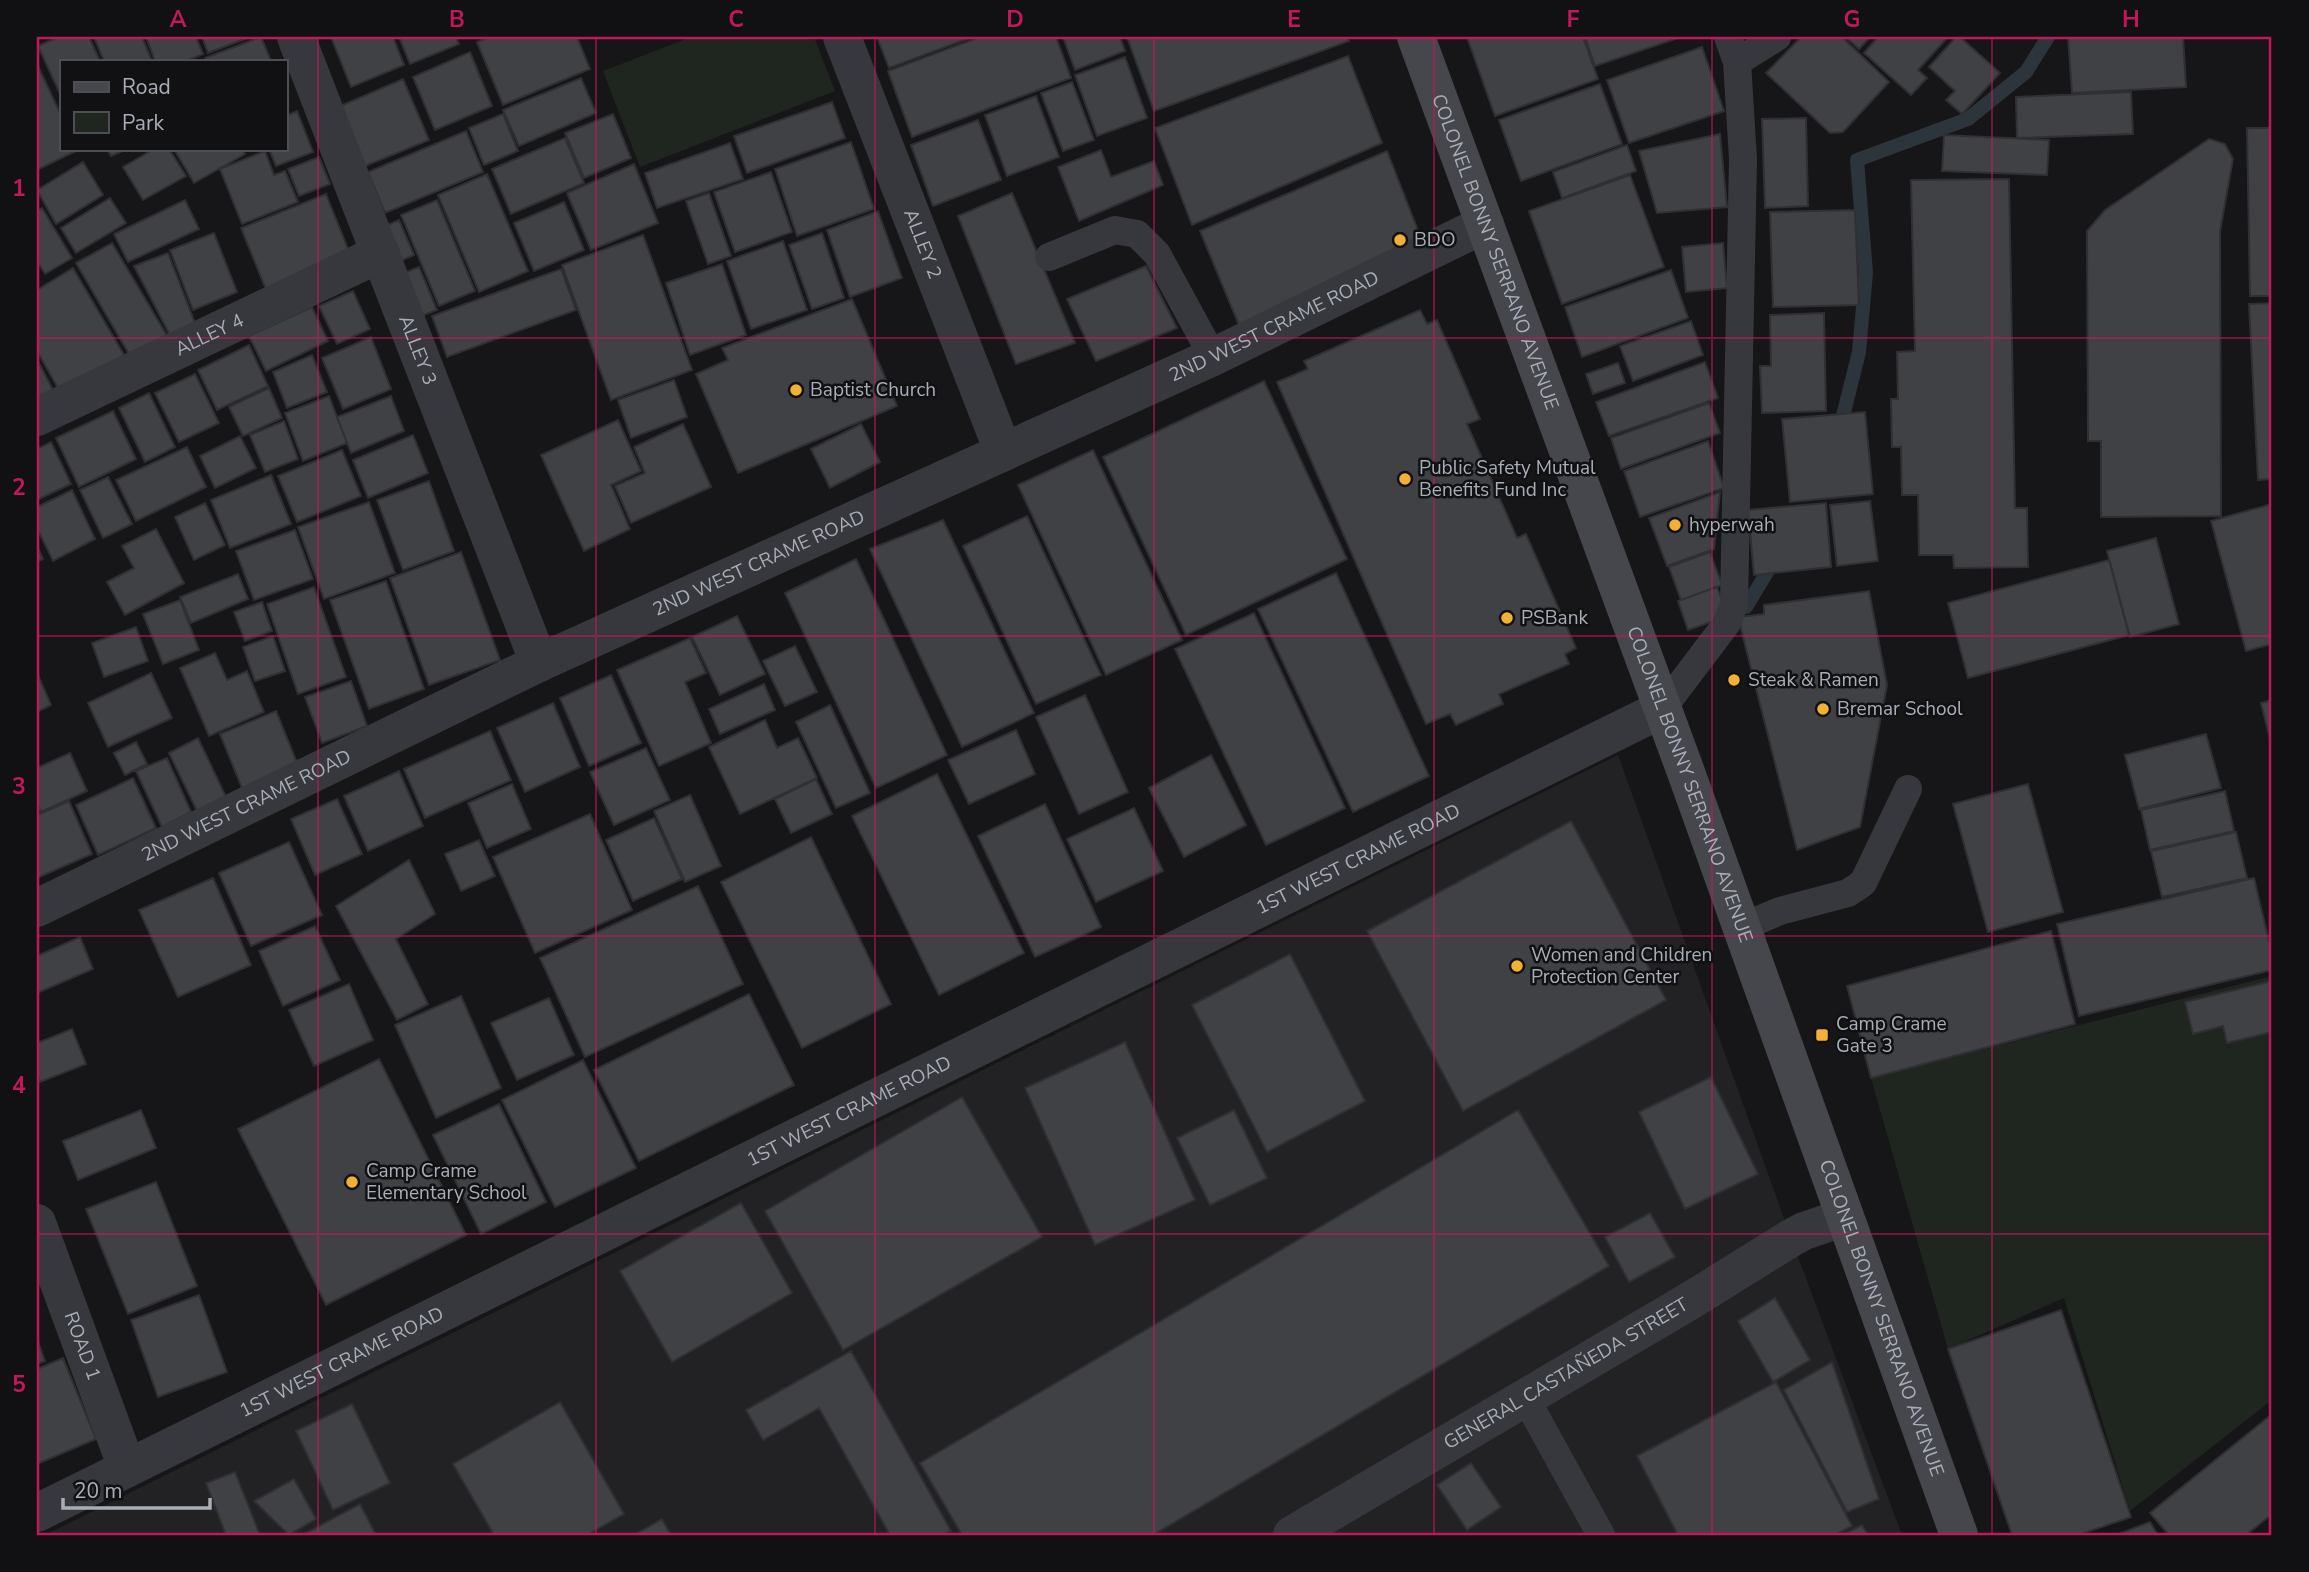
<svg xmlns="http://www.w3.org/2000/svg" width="2309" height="1572" viewBox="0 0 2309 1572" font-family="'Nunito Sans',sans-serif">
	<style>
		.built { fill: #222225 }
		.green { fill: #1e261f }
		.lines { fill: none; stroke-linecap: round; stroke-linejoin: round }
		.stream { stroke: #2c353c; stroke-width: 14 }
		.building { fill: #404145; stroke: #303034; stroke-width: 2 }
		.service { stroke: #37383d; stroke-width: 28 }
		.minor { stroke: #37383d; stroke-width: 38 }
		.secondary { stroke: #45474d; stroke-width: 38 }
		.grid { fill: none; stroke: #c2185b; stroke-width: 2; stroke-opacity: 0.55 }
		.poi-dot { fill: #f2b134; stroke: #111113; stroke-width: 2.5 }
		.labels { text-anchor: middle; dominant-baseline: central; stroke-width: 5; stroke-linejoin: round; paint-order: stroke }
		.poi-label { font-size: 19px; fill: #a8adb8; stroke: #111113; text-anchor: start }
		.street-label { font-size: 19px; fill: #a8adb8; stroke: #111113 }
		.neatline { fill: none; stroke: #c2185b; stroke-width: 2.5 }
		.grid-label { font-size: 23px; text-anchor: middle; font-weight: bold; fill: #c2185b }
	</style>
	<rect width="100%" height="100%" fill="#161618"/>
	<path class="built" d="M1618,755L1791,1238L1902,1535H45Z"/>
	<path class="green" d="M691,37H814L835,91L640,167L603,71Z
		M2272,976V1400L2130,1511L2064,1298L1948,1349L1871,1078Z"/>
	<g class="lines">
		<path class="stream" d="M1839,432L1859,352L1866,273L1857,160L1968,119L2026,72L2048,37
			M1746,607L1775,559"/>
	</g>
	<path class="building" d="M58,37H89L100,61H61V96L38,46Z
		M94,37H142L152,61H104Z
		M146,37H196L203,54L186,61H155Z
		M202,37H250L208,53Z
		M261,37L271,61H207L205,58Z
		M331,37H393L404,65L351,87Z
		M399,37H456L459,44L410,64Z
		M490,37H577L590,69L503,105L477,42Z
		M877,37H972L889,68Z
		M980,37H1056L1071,78L912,137L888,71Z
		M1063,37H1120L1125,51L1075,70Z
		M1127,37H1347L1349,41L1154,111Z
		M1467,37H1583L1598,79L1495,116Z
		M1585,37H1681L1595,66Z
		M1801,37H1842L1889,82L1843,132L1830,133L1766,73Z
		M1846,37H1870L1859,49Z
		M1878,37H1948L1918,70L1927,78L1911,95L1864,53Z
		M1956,37H1960L2000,73L1962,114L1946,100L1955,91L1929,67Z
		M2068,37H2183L2186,87L2072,93Z
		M1702,47L1724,111L1629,143L1607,80Z
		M470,52L492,106L435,130L413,77Z
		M1348,56L1382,143L1192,225L1155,128Z
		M1125,57L1147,118L1097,136L1075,75Z
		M37,64L61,115V149L78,150L37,170Z
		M581,78L596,113L519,146L503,110Z
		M403,79L429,140L363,167L338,107Z
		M1072,82L1094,140L1063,151L1041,93Z
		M1600,84L1622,144L1521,181L1499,120Z
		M2131,92L2133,134L2017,138L2016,97Z
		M1036,96L1059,157L1007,176L985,115Z
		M832,102L845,138L747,173L734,136Z
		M297,111L313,152L276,166L269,149H285V116Z
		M503,114L518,151L484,165L469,128Z
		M613,114L631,158L584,178L565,133Z
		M1806,118L1808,206L1765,208L1762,119Z
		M978,120L1001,180L933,206L911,145Z
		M2247,128H2272V296H2250Z
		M466,131L483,172L385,213L368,172Z
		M1720,134L1727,207L1657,213L1639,151Z
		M1944,135L2049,140L2047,175L1942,171Z
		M565,138L584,183L511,214L492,169Z
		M2209,139L2225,144L2233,159L2220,231L2221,516L2101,517V441H2088L2087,231L2105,210Z
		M851,142L874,209L797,236L775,169Z
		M730,143L743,179L657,208L645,173Z
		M1627,145L1636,171L1562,198L1553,172Z
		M107,149H127L111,156Z
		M154,149H169L186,176L143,200L123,167Z
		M174,149H242L245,154L194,183Z
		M1101,150L1111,177L1154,161L1163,185L1079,221L1058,167Z
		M265,151L274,175L285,171L298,202L242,224L220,169Z
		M1387,151L1426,251L1241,330L1200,231Z
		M319,157L330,184L299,196L288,169Z
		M83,162L103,195L56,224L37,190Z
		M634,164L658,223L591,250L567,193Z
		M771,172L792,232L735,252L714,192Z
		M487,174L528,271L479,292L438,195Z
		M1630,175L1664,267L1562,304L1529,211Z
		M2009,179L2015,508H2027L2028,567L1954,568L1953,555H1919L1918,495H1902L1901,447H1892L1891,399H1898L1897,352L1915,351L1911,180Z
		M709,193L731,256L708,264L686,201Z
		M1012,193L1075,343L1016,364L958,216Z
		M326,194L352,259L267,292L241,228Z
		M110,198L126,223L76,253L61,228Z
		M185,200L199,229L128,262L114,234Z
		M437,200L475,291L439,306L401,215Z
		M564,202L584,250L534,271L514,223Z
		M42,208L72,258L45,274L37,261V211Z
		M1855,210L1859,305L1773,307L1770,212Z
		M878,211L902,278L850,297L827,230Z
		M399,220L414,255L391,265L376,230Z
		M214,233L237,292L193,310L170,250Z
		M822,233L844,298L812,309L789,245Z
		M643,235L692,370L611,400L562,265Z
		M783,241L807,310L751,329L727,261Z
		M112,243L169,339L133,361L76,263Z
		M1723,243L1727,288L1686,292L1682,247Z
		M168,253L198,331L173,341L134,266Z
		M722,264L746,335L690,355L666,283Z
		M1146,266L1177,328L1096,361L1067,299Z
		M419,267L437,310L416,318L399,275Z
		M73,268L127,360L63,397L37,351V290Z
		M561,269L576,310L447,357L432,316Z
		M1671,270L1688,318L1582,357L1565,307Z
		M353,291L370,329L337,344L319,306Z
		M852,299L897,406L738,473L696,374L728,360L722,348Z
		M2272,303V479L2258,480L2249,304Z
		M312,307L328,341L266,371L249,336Z
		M1420,310L1427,324L1437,320L1480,419L1467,424L1517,538L1526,534L1576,648L1565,654L1569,664L1499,694L1503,704L1456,725L1450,714L1426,724L1277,382L1308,369L1304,361Z
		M1824,313L1826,411L1762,413L1760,366H1771L1770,315Z
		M1691,321L1703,355L1633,381L1620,346Z
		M371,337L391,389L343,409L322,358Z
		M249,345L268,386L217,410L198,370Z
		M312,355L327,392L287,408L273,372Z
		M37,359L55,394L37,403Z
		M1705,362L1718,398L1609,436L1596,402Z
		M1618,363L1625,383L1593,394L1586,374Z
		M195,374L219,423L179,442L155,393Z
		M674,380L687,417L631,438L618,400Z
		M1264,381L1347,559L1186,635L1103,457Z
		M269,388L282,418L243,436L229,407Z
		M149,393L175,447L145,462L119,408Z
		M329,396L347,443L303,461L285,413Z
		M391,396L404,431L351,453L337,417Z
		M1709,403L1720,433L1621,469L1611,438Z
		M113,411L136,459L79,487L56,438Z
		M1865,412L1873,494L1790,502L1782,419Z
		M618,420L641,471L611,485L630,529L584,551L541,455Z
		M284,421L298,459L265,472L250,435Z
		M683,424L711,487L631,523L615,486L645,473L634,447Z
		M861,424L880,462L830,488L811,449Z
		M413,435L428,473L368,498L353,460Z
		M240,436L256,468L215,488L200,456Z
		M1708,441L1724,488L1640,517L1624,471Z
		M51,442L71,484L37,500V449Z
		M187,447L206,487L136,521L116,480Z
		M342,450L361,496L297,522L278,476Z
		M1093,450L1182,640L1106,675L1018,485Z
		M271,475L291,524L230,548L211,500Z
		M108,477L132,524L103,538L80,490Z
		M429,481L454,551L403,570L377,500Z
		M72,490L95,539L53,561L37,528V507Z
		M1720,492L1714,549L1667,566L1649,518Z
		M1870,501L1878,561L1837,566L1830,505Z
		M369,502L395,573L324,599L298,527Z
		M205,503L225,545L194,560L175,517Z
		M1826,503L1831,567L1754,575L1748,510Z
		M2272,504V644L2246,651L2211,521Z
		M1027,516L1101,675L1036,704L963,546Z
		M943,520L1034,713L962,747L870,549Z
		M156,529L184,583L125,615L107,582L134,568L122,546Z
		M295,530L313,579L254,600L236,551Z
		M2156,538L2179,624L2130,637L2107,551Z
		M37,546L43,559L37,562Z
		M461,552L500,660L429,685L390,578Z
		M1710,552L1722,585L1681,600L1669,567Z
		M856,559L947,755L876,788L785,593Z
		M2109,560L2129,635L1968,678L1948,603Z
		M1336,573L1429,776L1353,812L1258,609Z
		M238,574L248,599L191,623L180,597Z
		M386,581L424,689L369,709L330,600Z
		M314,587L346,677L298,694L267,604Z
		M1717,587L1728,616L1688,630L1678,601Z
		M1869,591L1887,685L1860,827L1797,850L1738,617L1764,614V605Z
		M180,600L199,650L163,664L143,614Z
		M262,602L272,631L245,641L234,612Z
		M1254,613L1345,808L1266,845L1175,649Z
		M737,616L765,674L720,695L692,637Z
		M136,627L148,661L104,677L92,643Z
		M273,636L285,671L255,681L243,647Z
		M690,638L706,673L685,682L711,743L659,766L617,670Z
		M795,646L817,692L785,706L763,661Z
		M215,653L227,680L247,671L264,712L209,736L180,668Z
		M37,673L51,705L37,712Z
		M151,673L172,718L108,747L88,703Z
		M611,675L641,743L589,766L560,698Z
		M351,681L367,726L322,743L305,697Z
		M764,684L775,710L720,734L709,709Z
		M1085,695L1128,792L1079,814L1036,717Z
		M2272,700V747L2261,703Z
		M553,703L580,767L525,792L497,728Z
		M830,705L870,793L836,808L796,722Z
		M276,711L300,770L244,793L220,734Z
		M765,720L777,748L798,738L817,778L740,814L709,747Z
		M1016,730L1035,774L969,804L948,760Z
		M490,731L511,780L425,818L404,769Z
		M2206,734L2221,788L2139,809L2125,755Z
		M198,738L227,799L198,813L169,753Z
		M136,742L147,764L125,775L114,753Z
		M646,748L670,800L614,825L590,772Z
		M70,753L87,791L41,812L37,804V768Z
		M1211,755L1246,825L1184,857L1149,788Z
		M167,758L191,812L162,827L136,771Z
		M399,771L423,826L368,851L344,796Z
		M937,774L1024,953L939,995L852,816Z
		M133,778L156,828L98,855L76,805Z
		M816,779L832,814L791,833L775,799Z
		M512,784L531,829L487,848L468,803Z
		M2028,784L2063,912L1988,932L1953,804Z
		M2225,791L2234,831L2150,850L2141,810Z
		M690,795L721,866L685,882L654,811Z
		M337,799L362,854L315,875L291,819Z
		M69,801L92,854L37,878V815Z
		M1045,804L1101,927L1035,957L978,836Z
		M1134,808L1163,871L1096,902L1067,839Z
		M590,814L632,910L535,953L493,857Z
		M654,818L682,879L633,901L606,840Z
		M1571,821L1666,1000L1463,1111L1367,931Z
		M2236,832L2247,878L2162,897L2151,851Z
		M811,837L891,1004L802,1048L721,882Z
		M479,840L495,876L461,891L445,854Z
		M289,842L322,915L251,946L219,873Z
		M409,860L435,914L396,939L428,1004L397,1020L336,906Z
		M213,878L251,965L178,997L139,910Z
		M2254,878L2272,954V970L2079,1016L2057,924Z
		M698,886L743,984L585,1057L540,958Z
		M315,926L340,980L283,1006L259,951Z
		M2051,931L2075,1024L1871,1078L1847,986Z
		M80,937L93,969L37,993V956Z
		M1290,954L1365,1101L1267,1152L1192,1005Z
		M2272,981V1032L2227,1043L2223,1026L2193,1034L2185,1002Z
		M349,984L373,1040L314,1066L289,1010Z
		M749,994L794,1085L639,1161L594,1070Z
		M461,996L501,1088L436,1118L395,1025Z
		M549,998L574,1055L517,1080L491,1023Z
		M72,1029L86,1064L40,1082L37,1073V1043Z
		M1125,1042L1195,1200L1095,1245L1025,1088Z
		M379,1059L466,1235L326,1305L238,1129Z
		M583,1060L636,1168L555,1207L502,1100Z
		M1711,1077L1758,1174L1685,1209L1639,1112Z
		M962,1097L1042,1237L843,1350L765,1211Z
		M499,1104L546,1202L481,1234L433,1135Z
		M141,1110L156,1148L78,1180L63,1141Z
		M1234,1110L1267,1178L1210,1205L1177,1138Z
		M1518,1110L1609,1266L1153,1535H962L920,1463Z
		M156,1182L197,1286L128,1314L86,1209Z
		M741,1203L792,1293L672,1362L620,1271Z
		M1650,1213L1675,1257L1629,1282L1605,1237Z
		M199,1295L227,1372L158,1397L131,1320Z
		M1775,1298L1810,1360L1773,1382L1738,1321Z
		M2061,1310L2131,1517L2078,1535H2012L1948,1349Z
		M37,1339L45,1361L37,1364Z
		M851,1351L951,1531L943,1535H890L819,1408L763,1440L746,1410Z
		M63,1358L96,1439L37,1464V1369Z
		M1832,1362L1879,1499L1847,1512L1784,1390Z
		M1776,1382L1852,1526L1835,1535H1678L1637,1456Z
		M560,1402L624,1514L587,1535H494L453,1464Z
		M352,1404L390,1483L333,1510L296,1431Z
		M2272,1414V1514L2246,1535H2169L2150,1513Z
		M1471,1463L1501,1507L1467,1530L1437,1485Z
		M235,1472L260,1535H226L206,1483Z
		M294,1479L316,1519L289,1535L254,1501Z
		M360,1504L376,1535H302Z
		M662,1519L671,1535H634Z
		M2150,1522L2158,1535H2116Z
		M1862,1525L1868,1535H1842Z"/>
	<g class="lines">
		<path class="service" d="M1737,62L1777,37
			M1049,257L1115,230L1137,234L1157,254L1213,357
			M1662,709L1727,623L1734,604L1743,159L1737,62L1728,37
			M1742,927L1780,911L1848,893L1863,883L1908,789
			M1526,1399L1601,1535"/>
		<g class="minor">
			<path id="s1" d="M296,37L539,663"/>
			<path id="s2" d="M842,37L1003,451"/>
			<path id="s3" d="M37,417L381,253"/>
			<path id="s4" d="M37,908L539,663L1213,357L1485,224"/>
			<path id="s5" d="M37,1223L127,1468"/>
			<path id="s6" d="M37,1513L1662,709"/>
			<path id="s7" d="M1292,1535L1688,1302L1791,1238L1804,1231L1845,1217"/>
		</g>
		<path class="secondary" id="s8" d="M1416,37L1687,775L1959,1535"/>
	</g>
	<path class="grid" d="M318,37V1535M596,37V1535M875,37V1535M1154,37V1535M1434,37V1535M1712,37V1535M1992,37V1535M37,338H2272M37,636H2272M37,936H2272M37,1234H2272"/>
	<g class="poi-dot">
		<circle cx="1400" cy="240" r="7"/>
		<circle cx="796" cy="390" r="7"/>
		<circle cx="1405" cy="479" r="7"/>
		<circle cx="1675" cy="525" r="7"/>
		<circle cx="1507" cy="618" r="7"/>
		<circle cx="1734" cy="680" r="7"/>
		<circle cx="1823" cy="709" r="7"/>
		<circle cx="1517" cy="966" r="7"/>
		<rect x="1815" y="1028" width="14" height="14" rx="3.5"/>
		<circle cx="352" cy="1182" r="7"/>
	</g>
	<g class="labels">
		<g class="poi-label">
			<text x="1414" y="240">BDO</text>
			<text x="810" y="390">Baptist Church</text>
			<text x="1419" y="468">Public Safety Mutual<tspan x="1419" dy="22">Benefits Fund Inc</tspan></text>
			<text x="1689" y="525">hyperwah</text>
			<text x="1521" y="618">PSBank</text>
			<text x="1748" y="680">Steak &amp; Ramen</text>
			<text x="1837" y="709">Bremar School</text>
			<text x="1531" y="955">Women and Children<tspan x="1531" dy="22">Protection Center</tspan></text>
			<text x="1836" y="1024">Camp Crame<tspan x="1836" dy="22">Gate 3</tspan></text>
			<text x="366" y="1171">Camp Crame<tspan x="366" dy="22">Elementary School</tspan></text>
		</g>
		<g class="street-label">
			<text stroke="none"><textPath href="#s2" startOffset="222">ALLEY 2</textPath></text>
			<text stroke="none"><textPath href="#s8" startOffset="229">COLONEL BONNY SERRANO AVENUE</textPath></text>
			<text stroke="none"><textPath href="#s4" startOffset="1367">2ND WEST CRAME ROAD</textPath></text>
			<text stroke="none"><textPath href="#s3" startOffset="191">ALLEY 4</textPath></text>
			<text stroke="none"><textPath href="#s1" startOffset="336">ALLEY 3</textPath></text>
			<text stroke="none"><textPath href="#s4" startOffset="800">2ND WEST CRAME ROAD</textPath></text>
			<text stroke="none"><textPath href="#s8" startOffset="796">COLONEL BONNY SERRANO AVENUE</textPath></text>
			<text stroke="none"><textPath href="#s4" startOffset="233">2ND WEST CRAME ROAD</textPath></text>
			<text stroke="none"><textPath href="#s6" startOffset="1474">1ST WEST CRAME ROAD</textPath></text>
			<text stroke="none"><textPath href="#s6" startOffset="906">1ST WEST CRAME ROAD</textPath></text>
			<text stroke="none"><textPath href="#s8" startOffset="1363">COLONEL BONNY SERRANO AVENUE</textPath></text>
			<text stroke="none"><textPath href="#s5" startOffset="131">ROAD 1</textPath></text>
			<text stroke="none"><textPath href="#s6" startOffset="340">1ST WEST CRAME ROAD</textPath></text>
			<text stroke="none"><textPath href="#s7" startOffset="318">GENERAL CASTAÑEDA STREET</textPath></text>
		</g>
	</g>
	<rect width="2309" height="1572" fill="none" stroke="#111113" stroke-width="77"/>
	<rect x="60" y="60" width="228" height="91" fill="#111113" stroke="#4d4f55" stroke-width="2"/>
	<rect x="74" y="82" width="35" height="10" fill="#45474d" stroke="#4d4f55" stroke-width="2"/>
	<text x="122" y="94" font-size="21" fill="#a8adb8">Road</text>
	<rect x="74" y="112" width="35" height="21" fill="#1e261f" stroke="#4d4f55" stroke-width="2"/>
	<text x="122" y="130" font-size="21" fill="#a8adb8">Park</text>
	<path d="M63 1498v10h147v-10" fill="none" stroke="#a8adb8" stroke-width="3.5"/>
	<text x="74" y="1498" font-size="21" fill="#a8adb8" stroke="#111113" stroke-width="5" paint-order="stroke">20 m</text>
	<rect x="38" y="38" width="2232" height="1496" class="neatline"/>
	<g class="grid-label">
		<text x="178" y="27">A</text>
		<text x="457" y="27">B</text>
		<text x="736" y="27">C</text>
		<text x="1015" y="27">D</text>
		<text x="1294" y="27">E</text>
		<text x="1573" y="27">F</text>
		<text x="1852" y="27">G</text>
		<text x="2131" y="27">H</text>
		<text x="19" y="196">1</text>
		<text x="19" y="495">2</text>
		<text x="19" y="794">3</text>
		<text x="19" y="1093">4</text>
		<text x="19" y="1392">5</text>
	</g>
</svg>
